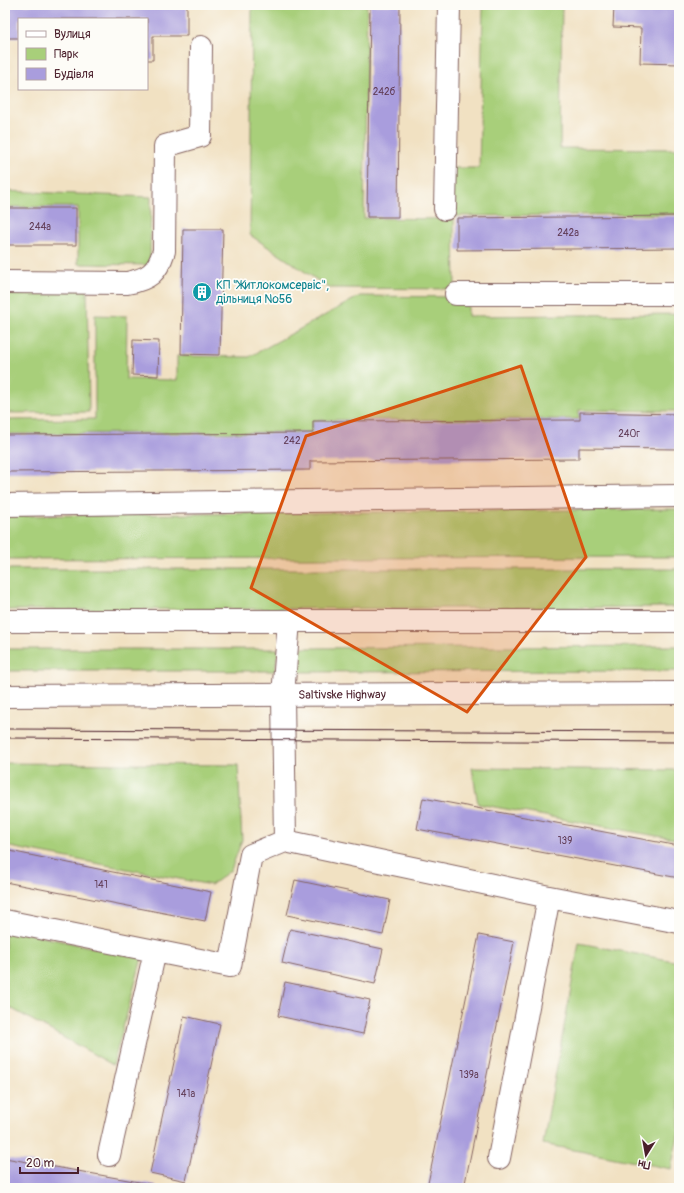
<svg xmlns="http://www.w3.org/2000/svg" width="684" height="1193" viewBox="0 0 684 1193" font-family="Pangolin,sans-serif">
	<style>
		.green { fill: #a8cf7a; stroke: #797752 }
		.building { fill: #a99ddd }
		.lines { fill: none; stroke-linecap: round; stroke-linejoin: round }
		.minor-casing { stroke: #846360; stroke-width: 24 }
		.major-casing { stroke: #846360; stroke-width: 24 }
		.minor { stroke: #fff; stroke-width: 22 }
		.major { stroke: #fff; stroke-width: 22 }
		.tram { stroke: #4a1f2b; stroke-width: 1 }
		.marked { fill: #d8530f; fill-opacity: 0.2; stroke: #d8530f; stroke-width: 3; stroke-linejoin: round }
		.labels { text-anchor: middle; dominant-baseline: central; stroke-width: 3.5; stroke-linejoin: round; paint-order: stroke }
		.number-label { font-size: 10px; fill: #623e58 }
		.culture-label { font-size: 12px; fill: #0d838f; stroke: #fdfcf7; text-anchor: start }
		.street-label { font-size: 12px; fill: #4a1f2b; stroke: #fdfcf7 }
	</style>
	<rect width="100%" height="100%" fill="#fdfcf7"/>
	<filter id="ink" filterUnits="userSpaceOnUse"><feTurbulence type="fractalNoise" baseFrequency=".025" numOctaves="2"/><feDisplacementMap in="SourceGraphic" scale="8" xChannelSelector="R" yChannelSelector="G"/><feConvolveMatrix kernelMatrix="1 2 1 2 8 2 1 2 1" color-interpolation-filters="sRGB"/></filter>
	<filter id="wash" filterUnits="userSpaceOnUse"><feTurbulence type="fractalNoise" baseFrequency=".012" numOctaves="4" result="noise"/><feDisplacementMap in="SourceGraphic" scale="16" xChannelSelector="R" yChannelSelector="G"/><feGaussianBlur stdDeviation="0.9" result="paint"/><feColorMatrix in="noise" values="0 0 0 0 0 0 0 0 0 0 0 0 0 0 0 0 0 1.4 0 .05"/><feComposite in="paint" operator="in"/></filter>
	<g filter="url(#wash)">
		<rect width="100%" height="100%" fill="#f1e1c2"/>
		<path class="green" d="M252,5H367L364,218L454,219L455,289L329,288L250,235Z
			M483,5H562L560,148L679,149V214L451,216L452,168H479Z
			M5,191L151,197L150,265L78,264V207H5Z
			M5,286L87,287L89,412L5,413Z
			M360,296L468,297V316L679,314V411L579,410V419L313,420L312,432L5,434V420L95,419V315L127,316L126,379L177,380V356L249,357Z
			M679,509V557L5,559V516Z
			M5,569H679V607L5,610Z
			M679,646V671L296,672L301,648Z
			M5,649H278L275,671H5Z
			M5,763L238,765L242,840L231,870L211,885L5,846Z
			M472,768L679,770V840L478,804Z
			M5,929L142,958L113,1065L5,1005Z
			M579,943L679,962V1131L671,1169L543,1144Z"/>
		<g id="blocks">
			<path class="building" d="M5,5H187V36H153V60H147V19H19V38H5Z
				M370,5H400L398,217H367Z
				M614,5H679V64L640,63L641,28L613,27Z
				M5,208H76V245H5Z
				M679,216V248L457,250V218Z
				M183,229H223L220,355L181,354Z
				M133,340L159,341L158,376L132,375Z
				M580,412L679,414V449L579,448V459L310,461V470L5,472V435L313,433V421L580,420Z
				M423,798L679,846V878L417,829Z
				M5,850L211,892L205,921L5,882Z
				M295,880L390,900L383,935L287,915Z
				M290,929L383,949L375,984L282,963Z
				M479,935L514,942L493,1045L464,1188H427Z
				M285,982L370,1000L363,1034L278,1016Z
				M184,1016L220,1024L186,1181L150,1173Z
				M5,1158L156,1185L155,1188H5Z"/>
		</g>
	</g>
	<g filter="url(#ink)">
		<use href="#blocks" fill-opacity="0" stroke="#846360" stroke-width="1"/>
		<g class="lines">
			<defs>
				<path id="minor" d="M445,209L449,5
					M5,282L127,283C149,279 157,273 164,251L165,146L200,136L201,47
					M456,294H679
					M5,505L679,496
					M283,695L285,841L549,897L679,922
					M5,921L230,966L251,855L285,841
					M109,1155L155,951
					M499,1158L549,897"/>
				<g id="major">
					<path d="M5,621H679"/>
					<path d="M283,695L289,621"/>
					<path id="s1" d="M5,696L679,693"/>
				</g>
			</defs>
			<use href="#minor" class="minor-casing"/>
			<use href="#major" class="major-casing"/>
			<use href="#minor" class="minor"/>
			<use href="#major" class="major"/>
			<path class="tram" d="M5,729L679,732
				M5,738L679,742"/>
		</g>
	</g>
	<path class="marked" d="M521,366L586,557L467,712L251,588L306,436Z"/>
	<defs>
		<symbol id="building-disc" viewBox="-11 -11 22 22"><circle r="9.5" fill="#0f9aa8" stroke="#fdfcf7"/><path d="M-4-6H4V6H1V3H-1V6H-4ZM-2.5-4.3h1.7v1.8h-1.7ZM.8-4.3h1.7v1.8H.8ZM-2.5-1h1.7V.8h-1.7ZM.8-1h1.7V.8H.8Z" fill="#fff"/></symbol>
	</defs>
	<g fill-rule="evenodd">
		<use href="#building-disc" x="191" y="281" width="22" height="22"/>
	</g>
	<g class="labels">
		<g class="number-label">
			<text x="384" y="92">242б</text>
			<text x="40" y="227">244а</text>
			<text x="568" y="233">242а</text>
			<text x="629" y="434">240г</text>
			<text x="292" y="441">242</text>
			<text x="565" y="841">139</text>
			<text x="101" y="885">141</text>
			<text x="469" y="1075">139а</text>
			<text x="186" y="1094">141а</text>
		</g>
		<g class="culture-label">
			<text x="216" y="285">КП "Житлокомсервіс",<tspan x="216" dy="14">дільниця №56</tspan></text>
		</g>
		<g class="street-label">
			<text stroke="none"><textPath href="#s1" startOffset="337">Saltivske Highway</textPath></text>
		</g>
	</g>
	<rect width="684" height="1193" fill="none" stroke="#fdfcf7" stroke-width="20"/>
	<rect x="18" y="18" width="130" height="72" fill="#fdfcf7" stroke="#b5a4a5"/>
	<rect x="26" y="31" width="20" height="6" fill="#ffffff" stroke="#b5a4a5"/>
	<text x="54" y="38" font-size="12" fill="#4a1f2b">Вулиця</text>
	<rect x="26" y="48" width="20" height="12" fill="#a8cf7a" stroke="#b5a4a5"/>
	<text x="54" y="58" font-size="12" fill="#4a1f2b">Парк</text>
	<rect x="26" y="68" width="20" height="12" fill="#a99ddd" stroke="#b5a4a5"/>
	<text x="54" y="78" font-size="12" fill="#4a1f2b">Будівля</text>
	<g transform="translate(646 1155) rotate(191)" stroke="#fdfcf7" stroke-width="3" paint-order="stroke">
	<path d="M0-3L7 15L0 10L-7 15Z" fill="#4a1f2b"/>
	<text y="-6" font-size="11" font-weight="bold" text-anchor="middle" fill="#4a1f2b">Пн</text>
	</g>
	<path d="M20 1167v6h58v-6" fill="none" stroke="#4a1f2b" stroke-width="2"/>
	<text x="26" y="1167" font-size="12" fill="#4a1f2b" stroke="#fdfcf7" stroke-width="3" paint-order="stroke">20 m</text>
</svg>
